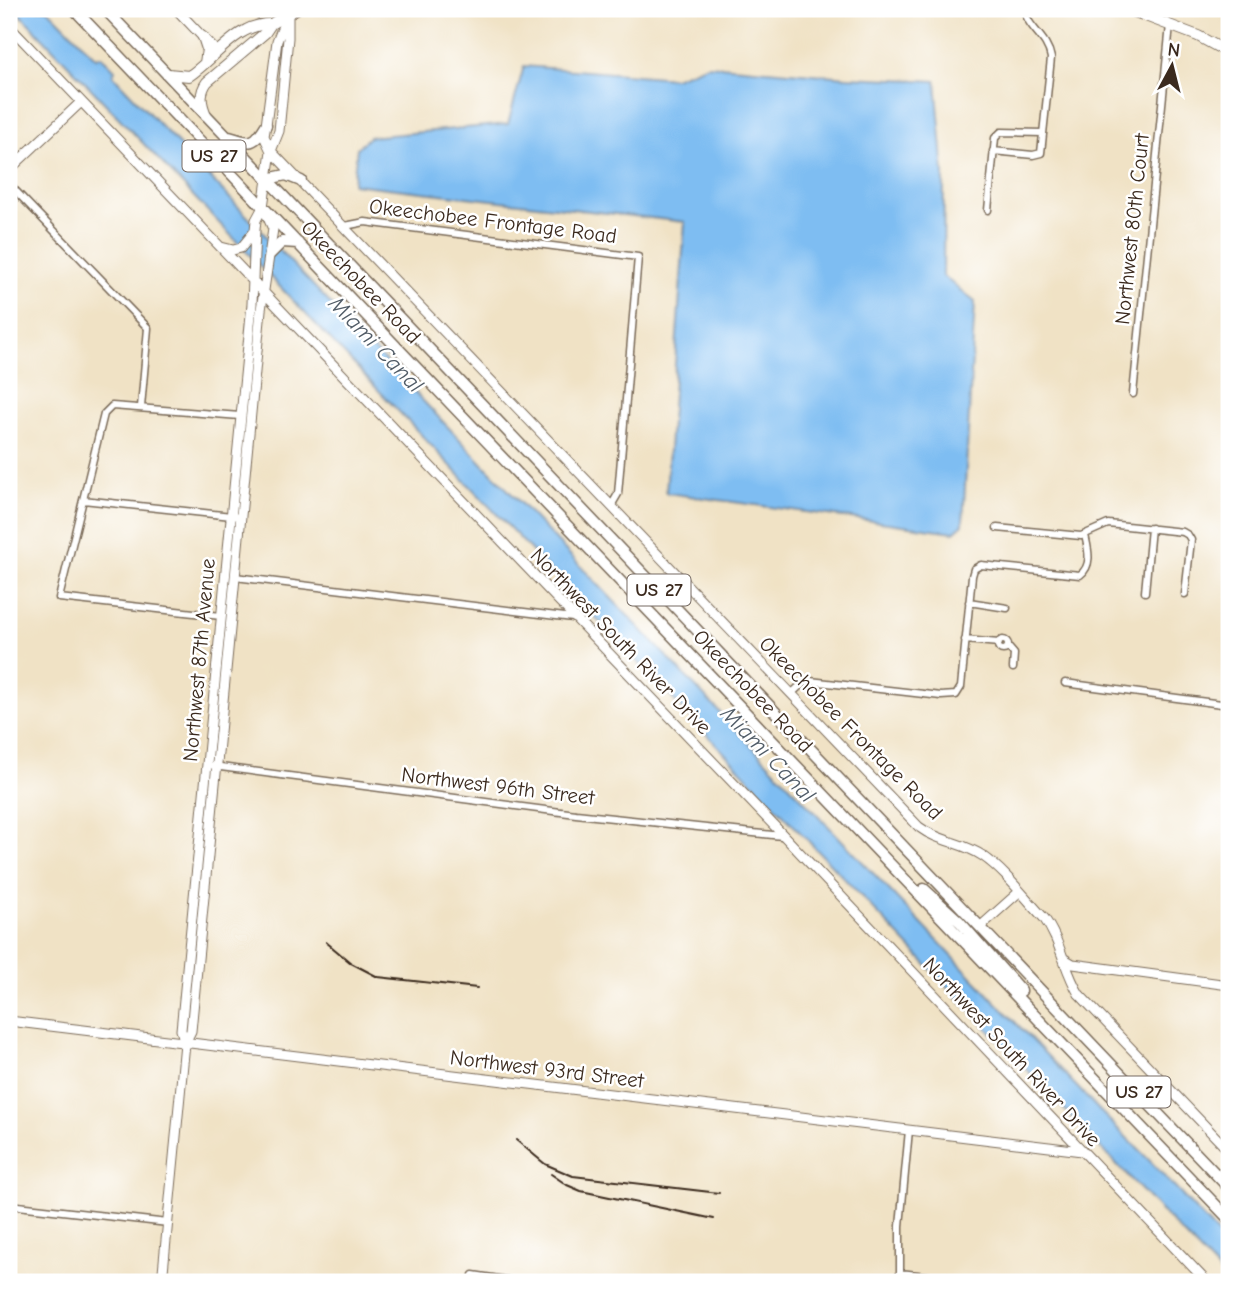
<svg xmlns="http://www.w3.org/2000/svg" width="1238" height="1291" viewBox="0 0 1238 1291" font-family="'Comic Neue',sans-serif">
	<style>
		.water { fill: #7ebdf2; stroke: #5c7488; stroke-width: 2 }
		.lines { fill: none; stroke-linecap: round; stroke-linejoin: round }
		.street-casing { stroke: #7a6a58; stroke-width: 9 }
		.secondary-casing { stroke: #7a6a58; stroke-width: 11 }
		.primary-casing { stroke: #7a6a58; stroke-width: 12 }
		.highway-casing { stroke: #7a6a58; stroke-width: 13 }
		.street { stroke: #fff; stroke-width: 6 }
		.secondary { stroke: #fff; stroke-width: 9 }
		.primary { stroke: #fff; stroke-width: 10 }
		.highway { stroke: #fff; stroke-width: 10 }
		.rail { stroke: #3b2a1e; stroke-width: 2 }
		.labels { text-anchor: middle; dominant-baseline: central; stroke-width: 5; stroke-linejoin: round; paint-order: stroke }
		.shield { fill: #fff; stroke: #766a62; stroke-width: 2 }
		.shield-label { font-size: 19px; font-weight: bold; fill: #3b2a1e }
		.street-label { font-size: 21px; fill: #3b2a1e; stroke: #fff }
		.water-label { font-size: 23px; font-style: italic; fill: #525d68; stroke: #fff }
	</style>
	<rect width="100%" height="100%" fill="#fff"/>
	<filter id="ink" filterUnits="userSpaceOnUse"><feTurbulence type="fractalNoise" baseFrequency=".0143" numOctaves="2"/><feDisplacementMap in="SourceGraphic" scale="14" xChannelSelector="R" yChannelSelector="G"/><feConvolveMatrix kernelMatrix="1 2 1 2 8 2 1 2 1" color-interpolation-filters="sRGB"/></filter>
	<filter id="wash" filterUnits="userSpaceOnUse"><feTurbulence type="fractalNoise" baseFrequency=".00686" numOctaves="4" result="noise"/><feDisplacementMap in="SourceGraphic" scale="28" xChannelSelector="R" yChannelSelector="G"/><feGaussianBlur stdDeviation="1.57" result="paint"/><feColorMatrix in="noise" values="0 0 0 0 0 0 0 0 0 0 0 0 0 0 0 0 0 1.4 0 .05"/><feComposite in="paint" operator="in"/></filter>
	<g filter="url(#wash)">
		<rect width="100%" height="100%" fill="#f0e2c5"/>
		<path class="water" d="M15,9H48L96,58L101,56L115,70L113,75L122,85L1098,1109L1151,1162L1229,1246V1282Z
			M708,65L847,77L936,81L944,174L943,276L975,302L963,524L954,532L666,493L685,222L353,184L357,148L369,137L508,124L524,66L674,78Z"/>
	</g>
	<g filter="url(#ink)">
		<g class="lines">
			<defs>
				<path id="street" d="M993,151L1033,155L1041,153L1051,58C1047,36 1028,29 1024,9
					M9,184L148,328L141,407
					M988,210L995,138L1001,132L1043,133
					M345,226L365,222L638,257L618,494L611,506
					M1133,394L1170,25
					M83,500L241,517
					M997,528L1081,536L1108,524L1183,532L1188,535L1191,540L1185,594
					M235,577L573,618
					M1145,592L1151,528
					M969,602L1007,608
					M221,616L59,598L104,414L112,406L240,416
					M965,640L999,643
					M998 645a5 5 0 1 1 10 0a5 5 0 1 1-10 0Z
					M1008,647L1014,654L1013,668
					M1065,683L1229,705
					M791,694L803,683L810,681L941,696L956,695L961,687L972,576L974,569L981,565L1080,575C1093,565 1088,549 1085,535
					M213,766L576,814L782,836
					M9,1205L168,1223
					M900,1273L978,1282
					M473,1275L520,1282
					M900,1282V1226L909,1130"/>
				<path id="secondary" d="M176,9L217,52
					M288,13L277,41L266,125L264,136L271,151L919,827C939,842 963,842 983,856C1006,872 1025,898 1044,918C1061,941 1064,970 1079,994L1229,1151
					M9,26L784,836L1207,1282
					M9,170L81,102
					M221,247L233,250L241,248L254,232
					M981,926L1019,892
					M1063,958L1073,964L1229,985
					M9,1021L1082,1151
					M185,1043L181,1030L252,304L255,230L256,220L263,207L271,151L279,131L288,38V17
					M162,1282L185,1043L191,1031L261,310L273,229L265,211"/>
				<path id="primary" d="M1127,9L1198,36L1229,53
					M203,37L207,49L205,63
					M168,74L189,76C215,59 237,23 271,24
					M206,115C201,103 199,93 207,82L265,33L271,24L296,9"/>
				<path id="highway" d="M74,9L1229,1219
					M105,9L1229,1188
					M229,137C251,144 254,145 266,125
					M267,179L286,175L301,181
					M270,254L282,242L298,243
					M924,889L960,922L1021,991"/>
			</defs>
			<use href="#street" class="street-casing"/>
			<use href="#secondary" class="secondary-casing"/>
			<use href="#primary" class="primary-casing"/>
			<use href="#highway" class="highway-casing"/>
			<use href="#street" class="street"/>
			<use href="#secondary" class="secondary"/>
			<use href="#primary" class="primary"/>
			<use href="#highway" class="highway"/>
			<path class="rail" d="M326,942L351,963L378,977L477,988
				M516,1140L545,1164L573,1176L719,1193
				M551,1174L567,1185L581,1191L714,1219"/>
		</g>
	</g>
	<g class="labels">
		<g class="shield">
			<rect x="182.5" y="140.5" width="63" height="31" rx="5"/>
			<rect x="627.5" y="574.5" width="63" height="31" rx="5"/>
			<rect x="1107.5" y="1076.5" width="63" height="31" rx="5"/>
		</g>
		<g class="shield-label">
			<text x="214" y="156">US 27</text>
			<text x="659" y="590">US 27</text>
			<text x="1139" y="1092">US 27</text>
		</g>
		<g class="street-label">
			<text transform="translate(493 221) rotate(7)">Okeechobee Frontage Road</text>
			<text transform="translate(1132 229) rotate(-84)">Northwest 80th Court</text>
			<text transform="translate(361 282) rotate(46)">Okeechobee Road</text>
			<text transform="translate(621 641) rotate(46)">Northwest South River Drive</text>
			<text transform="translate(199 660) rotate(-85)">Northwest 87th Avenue</text>
			<text transform="translate(753 691) rotate(46)">Okeechobee Road</text>
			<text transform="translate(851 728) rotate(45)">Okeechobee Frontage Road</text>
			<text transform="translate(498 786) rotate(7)">Northwest 96th Street</text>
			<text transform="translate(1012 1052) rotate(47)">Northwest South River Drive</text>
			<text transform="translate(547 1069) rotate(7)">Northwest 93rd Street</text>
		</g>
		<g class="water-label">
			<text transform="translate(376 344) rotate(46)">Miami Canal</text>
			<text transform="translate(768 754) rotate(46)">Miami Canal</text>
		</g>
	</g>
	<rect width="1238" height="1291" fill="none" stroke="#fff" stroke-width="35"/>
	<g transform="translate(1172 66) rotate(7)" stroke="#ffffff" stroke-width="5" paint-order="stroke">
	<path d="M0-5L12 26L0 18L-12 26Z" fill="#3b2a1e"/>
	<text y="-10" font-size="19" font-weight="bold" text-anchor="middle" fill="#3b2a1e">N</text>
	</g>
</svg>
